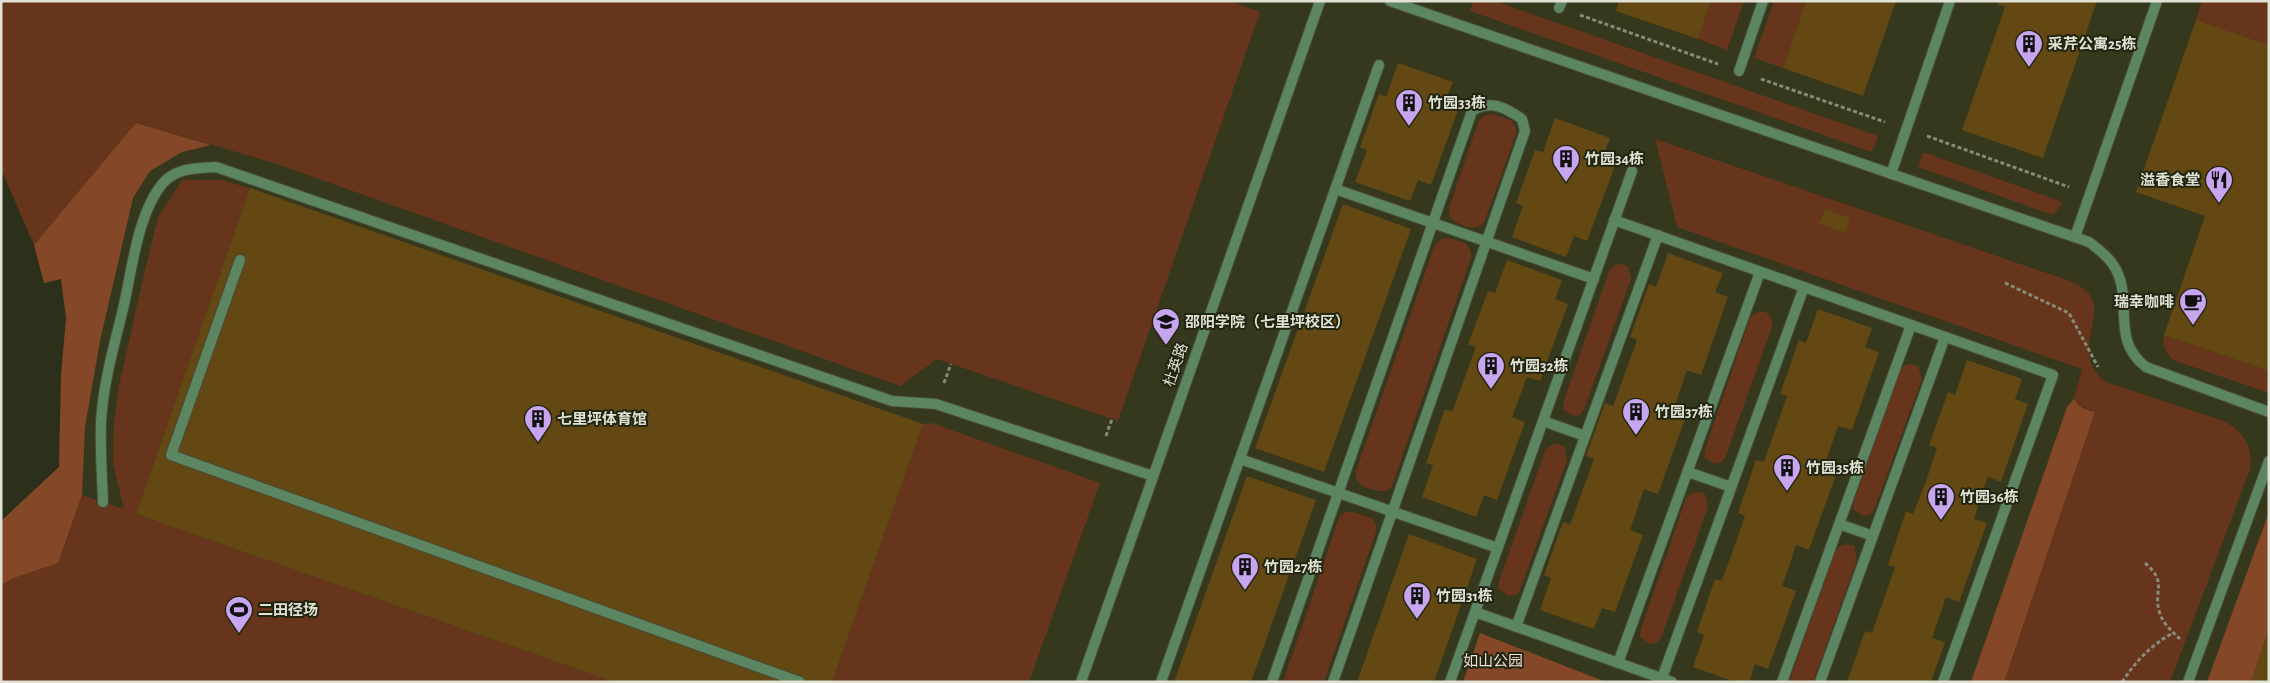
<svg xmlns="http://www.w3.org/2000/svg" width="2270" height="683" viewBox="0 0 2270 683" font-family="'Alegreya Sans','Noto Sans SC',sans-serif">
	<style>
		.built { fill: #35381c }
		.green { fill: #66351b }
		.forest { fill: #844727 }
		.building { fill: #634813 }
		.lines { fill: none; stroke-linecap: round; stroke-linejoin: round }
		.lane-casing { stroke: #494c37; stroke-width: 12 }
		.street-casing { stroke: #494c37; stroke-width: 12 }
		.path { stroke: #888b79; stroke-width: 3; stroke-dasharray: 4 2.5; stroke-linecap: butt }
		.lane { stroke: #5c8562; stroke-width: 10 }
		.street { stroke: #5c8562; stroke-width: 10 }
		.labels { text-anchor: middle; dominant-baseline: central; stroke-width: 4; stroke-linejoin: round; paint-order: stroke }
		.poi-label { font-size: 15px; font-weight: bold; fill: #dfe2d4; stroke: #22250f; text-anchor: start }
		.street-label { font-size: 15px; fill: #dfe2d4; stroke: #22250f }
		.park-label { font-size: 15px; fill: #f2ded5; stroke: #22250f }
	</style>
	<rect width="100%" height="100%" fill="#2c2f19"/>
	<path class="built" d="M1,1H2269V682H1V521L59,467L61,375L66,318L61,279L44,283L34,245L1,169Z"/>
	<path class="green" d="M1,1H1230L1260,12L1118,421L937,359L900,386L274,163L137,123L34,245L1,169Z
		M1473,1H1495L1878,136L1872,152L1470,11Z
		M1711,1H1744L1727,50L1698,39Z
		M1774,1H1806L1783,68L1754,58Z
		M2202,1H2265L2269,6V45L2196,20Z
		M1493,114L1511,120L1516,128V134L1484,223C1474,233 1457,225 1449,216V208L1479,120L1485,115Z
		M1655,139L2073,282C2080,286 2087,290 2091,297C2105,319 2069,355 2106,382L2224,421C2244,432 2253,446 2250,469L2170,682H2004L2095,412L2076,404L2074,399L2082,369L1677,227Z
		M1923,152L2063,202L2053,215L1918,167Z
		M182,180H221L250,188L136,514L614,682H1V585L14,578L58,563L82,495L124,509L113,464L114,422L119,385L148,257L158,217Z
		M1449,238L1467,244L1471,252V258L1392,486L1387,491C1376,492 1363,488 1356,480V471L1435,244L1441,239Z
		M1622,264L1628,266L1631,279L1584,410L1580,415L1573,416L1563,409L1564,400L1609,271L1615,265Z
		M1763,311L1769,314L1772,320V327L1725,458L1720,463L1714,464L1704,457L1705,449L1750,318L1756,313Z
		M2164,335L2269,371V393L2173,360C2165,352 2162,346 2164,335Z
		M1913,364L1918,366L1922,379L1874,510L1870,515L1863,516L1853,509L1854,501L1899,371L1905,365Z
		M932,423L1100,483L1029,682H832L923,424Z
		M1558,444L1564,446L1567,460L1520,590L1516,595L1508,596L1499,589V581L1545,451L1551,445Z
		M1699,492L1705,494L1708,507L1661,638L1656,643L1650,644L1640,637L1641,629L1686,498L1692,493Z
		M1345,512H1353L1372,518L1376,525V532L1324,682H1283L1339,518Z
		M1848,544L1854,546L1857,560L1813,682H1789L1835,551L1841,545Z"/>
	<path class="forest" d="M136,123L211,145L182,152L150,171L133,198L100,341L89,404L85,427L82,495L58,563L14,578L1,585V521L59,467L61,375L66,318L61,279L44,283L34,245Z
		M2074,399C2078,408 2087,409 2095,412L2004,682H1971L2067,407Z
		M2269,512V629L2251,682H2207Z
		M1480,633L1606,682H1463Z"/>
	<path class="building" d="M1619,1H1711L1698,39L1616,11Z
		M1806,1H1896L1863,96L1783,68Z
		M1998,1H2097L2043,158L1962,130L2005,7L1997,4Z
		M2196,20L2269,45V371L2164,335L2205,216L2136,192Z
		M1398,63L1453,82L1445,102L1459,107L1431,185L1418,180L1410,201L1355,182L1367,150L1360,147L1379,94L1386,97Z
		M1555,118L1610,138L1602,158L1616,163L1587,241L1574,236L1566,257L1512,237L1523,206L1516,203L1535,150L1543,152Z
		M250,188L923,424L832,682H614L136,514Z
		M1343,204L1411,229L1324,472L1255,448Z
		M1825,209L1850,218L1845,233L1819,224Z
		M1668,253L1723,273L1715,292L1728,297L1701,375L1687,370L1673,411L1686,416L1658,494L1644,489L1630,530L1643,535L1615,612L1602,608L1594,629L1540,610L1551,578L1544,575L1563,522L1570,525L1594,459L1586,456L1605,403L1613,406L1637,340L1630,337L1649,284L1656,287Z
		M1507,260L1562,280L1555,299L1568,304L1540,381L1527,377L1512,417L1525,422L1497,500L1484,495L1476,517L1422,497L1433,465L1426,463L1445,409L1452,412L1476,347L1468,344L1488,291L1495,293Z
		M1818,309L1872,328L1865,347L1879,352L1852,430L1838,426L1824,467L1837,472L1809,550L1796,545L1789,567L1782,586L1796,591L1768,669L1755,664L1749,682H1735L1693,667L1704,635L1697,632L1715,579L1722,581L1745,516L1738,513L1756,460L1764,462L1787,396L1780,394L1799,340L1806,343Z
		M1967,360L2022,379L2015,399L2028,404L2001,482L1988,477L1980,499L1974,519L1987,523L1959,602L1946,597L1932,638L1945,642L1931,682H1847L1865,631L1872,633L1895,567L1888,565L1906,511L1913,514L1926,481L1937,448L1929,445L1948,392L1955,395Z
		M1247,476L1316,500L1251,682H1174Z
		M1409,534L1477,559L1434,682H1357Z
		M2268,630L2269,682H2251Z"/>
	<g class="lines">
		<defs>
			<path id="lane" d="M1390,1L2089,242C2098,249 2108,256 2114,266C2135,300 2109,339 2146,367L2269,412
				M1559,8L1562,1
				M1739,71L1763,1
				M1891,174L1950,1
				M1335,189L1594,279
				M2075,237L2157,1
				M240,260L171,455L800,682
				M1543,421L1585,436
				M1240,459L1498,548
				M1688,472L1731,487
				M103,502C102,475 100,448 101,422C103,384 114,346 123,309C132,271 137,214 163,183C176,168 197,168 216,167L892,401L936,404L1153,476
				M1839,524L1873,536
				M1516,627L1658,235
				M1618,663L1760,272
				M1662,678L1804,287
				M1081,682L1320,1
				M1161,682L1379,65
				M1450,682L1632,171
				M1782,682L1911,325
				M1820,682L1945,337
				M2188,682L2269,461"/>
			<path id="street" d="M1614,220L2053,375L1943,682
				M1475,612L1672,682
				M1272,682L1472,111C1491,99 1506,108 1522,119L1525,131L1333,682"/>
		</defs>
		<use href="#lane" class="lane-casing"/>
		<use href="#street" class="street-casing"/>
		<path class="path" d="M1580,15L1718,64
			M1761,79L1885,122
			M1927,136L2069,187
			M2005,283L2069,313L2098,367
			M944,383L951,364
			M1106,436L1112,419
			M2145,563C2169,584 2152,590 2160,614C2164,625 2172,631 2180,639
			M2122,682C2136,661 2151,645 2173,633"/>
		<use href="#lane" class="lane"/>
		<use href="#street" class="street"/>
	</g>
	<defs>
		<symbol id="building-pin" viewBox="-11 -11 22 30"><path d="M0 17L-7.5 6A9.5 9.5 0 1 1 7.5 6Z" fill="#c7a6ef" stroke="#22250f"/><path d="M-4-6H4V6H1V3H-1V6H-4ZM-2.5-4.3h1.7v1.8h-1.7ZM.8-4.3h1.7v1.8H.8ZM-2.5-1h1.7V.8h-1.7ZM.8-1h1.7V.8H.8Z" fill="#111"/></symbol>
		<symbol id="restaurant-pin" viewBox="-11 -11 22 30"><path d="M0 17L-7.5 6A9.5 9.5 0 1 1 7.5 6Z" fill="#c7a6ef" stroke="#22250f"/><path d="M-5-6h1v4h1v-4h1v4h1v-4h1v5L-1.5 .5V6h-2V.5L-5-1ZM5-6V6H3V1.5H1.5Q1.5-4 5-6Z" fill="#111"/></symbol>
		<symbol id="cafe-pin" viewBox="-11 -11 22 30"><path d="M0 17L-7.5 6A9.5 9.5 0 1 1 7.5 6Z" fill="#c7a6ef" stroke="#22250f"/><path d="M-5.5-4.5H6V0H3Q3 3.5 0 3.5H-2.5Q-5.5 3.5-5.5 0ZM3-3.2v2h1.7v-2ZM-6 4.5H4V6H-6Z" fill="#111"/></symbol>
		<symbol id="university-pin" viewBox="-11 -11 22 30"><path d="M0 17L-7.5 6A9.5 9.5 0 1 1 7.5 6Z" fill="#c7a6ef" stroke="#22250f"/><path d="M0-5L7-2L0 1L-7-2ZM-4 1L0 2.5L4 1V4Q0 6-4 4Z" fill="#111"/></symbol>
		<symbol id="stadium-pin" viewBox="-11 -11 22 30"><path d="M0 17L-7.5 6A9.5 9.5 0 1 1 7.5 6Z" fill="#c7a6ef" stroke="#22250f"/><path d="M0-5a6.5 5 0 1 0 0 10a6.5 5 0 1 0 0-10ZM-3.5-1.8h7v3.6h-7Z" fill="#111"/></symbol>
	</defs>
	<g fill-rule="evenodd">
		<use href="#building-pin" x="2013" y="28" width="32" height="43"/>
		<use href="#building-pin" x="1393" y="87" width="32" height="43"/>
		<use href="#building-pin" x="1550" y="143" width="32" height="43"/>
		<use href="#restaurant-pin" x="2203" y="164" width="32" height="43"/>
		<use href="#cafe-pin" x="2177" y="286" width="32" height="43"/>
		<use href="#university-pin" x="1150" y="306" width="32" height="43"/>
		<use href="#building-pin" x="1475" y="350" width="32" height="43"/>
		<use href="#building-pin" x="1620" y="396" width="32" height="43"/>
		<use href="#building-pin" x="522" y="403" width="32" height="43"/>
		<use href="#building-pin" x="1771" y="452" width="32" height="43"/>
		<use href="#building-pin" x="1925" y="481" width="32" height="43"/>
		<use href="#building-pin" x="1229" y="551" width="32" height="43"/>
		<use href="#building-pin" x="1401" y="580" width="32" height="43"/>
		<use href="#stadium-pin" x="223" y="594" width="32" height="43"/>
	</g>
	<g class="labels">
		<g class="poi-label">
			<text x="2048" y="44">采芹公寓25栋</text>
			<text x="1428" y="103">竹园33栋</text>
			<text x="1585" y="159">竹园34栋</text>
			<text x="2200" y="180" text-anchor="end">溢香食堂</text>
			<text x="2174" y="302" text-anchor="end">瑞幸咖啡</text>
			<text x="1185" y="322">邵阳学院（七里坪校区）</text>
			<text x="1510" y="366">竹园32栋</text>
			<text x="1655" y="412">竹园37栋</text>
			<text x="557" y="419">七里坪体育馆</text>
			<text x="1806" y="468">竹园35栋</text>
			<text x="1960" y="497">竹园36栋</text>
			<text x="1264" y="567">竹园27栋</text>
			<text x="1436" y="596">竹园31栋</text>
			<text x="258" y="610">二田径场</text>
		</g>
		<g class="street-label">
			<text transform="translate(1176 365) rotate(-71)">杜英路</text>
		</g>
		<g class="park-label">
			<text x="1493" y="661">如山公园</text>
		</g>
	</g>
	<rect width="2270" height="683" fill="none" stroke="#dfe2d4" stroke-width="5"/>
</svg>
